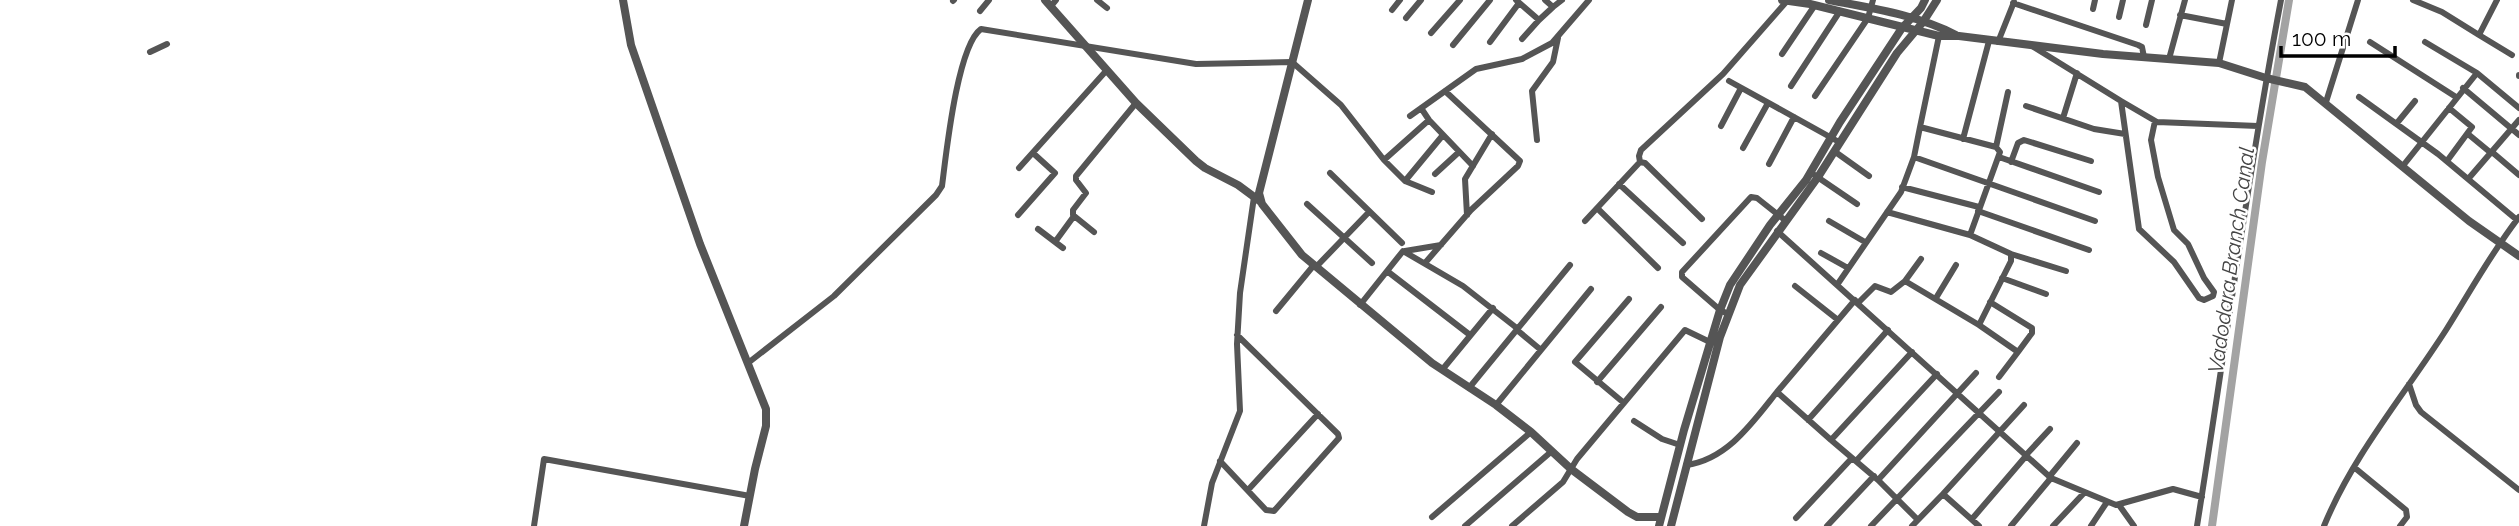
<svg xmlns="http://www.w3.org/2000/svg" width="2519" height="526" viewBox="0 0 2519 526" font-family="Raleway,sans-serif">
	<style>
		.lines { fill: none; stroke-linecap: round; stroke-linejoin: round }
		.canal { stroke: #a3a3a3; stroke-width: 8 }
		.minor { stroke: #555; stroke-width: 6 }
		.tertiary { stroke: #555; stroke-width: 8 }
		.labels { text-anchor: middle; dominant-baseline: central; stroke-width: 5; stroke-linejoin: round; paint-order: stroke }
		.water-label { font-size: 21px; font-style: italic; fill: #444; stroke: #fff }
	</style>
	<rect width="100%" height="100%" fill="#fff"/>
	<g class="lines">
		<path class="canal" d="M2212,526L2262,162L2289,0"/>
		<path class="minor" d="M1097,0L1107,8
			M1516,0L1539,20L1553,7L1545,0
			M2413,0L2442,12L2479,35
			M2497,0L2479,35L2512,55
			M953,1L954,0
			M2013,3L2138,45L2142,47L2144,57
			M1051,6L1056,0
			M1553,7L1562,0
			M2093,9L2095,0
			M1392,10L1400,0
			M980,11L989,0
			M2180,15L2227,24
			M2119,17L2123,0
			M1406,18L1421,0
			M2146,25L2152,0
			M1431,33L1460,0
			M1939,36L1920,127L1996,147L2000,152L1970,235L2011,254V261L1979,325L2018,352L1999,377
			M1522,39L1539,20
			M1490,42L1519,3
			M1998,42L2014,2
			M2370,42L2456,97
			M2425,42L2477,73
			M1453,45L1490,0
			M2032,46L2121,101L2139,229L2174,262L2199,298L2204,300L2213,296L2214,292L2204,278L2188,244L2174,230L2158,177L2151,140L2155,121
			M150,52L167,44
			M1782,54L1815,5
			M2169,59L2185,0
			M2219,63L2232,0
			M2519,76V75
			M1729,81L1839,142
			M1791,86L1840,11
			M2463,88L2519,135
			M1815,96L1868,18L1873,0
			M2359,97L2438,154L2517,220
			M2121,101L2157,122L2258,126
			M2326,102L2358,0
			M2026,106L2094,129L2125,134
			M1421,108L1429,120L1473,166
			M1410,116L1476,69L1522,59L1552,43L1589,0
			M2063,118L2077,73
			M2397,123L2415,101
			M1721,126L1741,88
			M2468,134L2491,153
			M1963,139L1989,41
			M1537,140L1532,91L1553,62L1558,38
			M1996,147L2008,92
			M1743,148L1768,103
			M1834,151L1869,176
			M2492,152L2519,175
			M1914,157L2095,221
			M1999,157L2099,192
			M1384,160L1405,181L1432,192
			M2447,161L2472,127L2449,108
			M1640,162L1639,156L1641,150L1723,74L1787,1
			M2011,162L2018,143L2024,140L2091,161
			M1769,164L1794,117
			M2402,167L2477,73L2519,108
			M1019,168L1106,71
			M1810,172L1857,204
			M1330,173L1402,243
			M1435,174L1459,152
			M2469,178L2519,120
			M1405,181L1443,135
			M1619,184L1683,243
			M1902,187L1979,207
			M1307,204L1372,263
			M1597,208L1658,268
			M1978,211L2089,250
			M1887,212L1970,235
			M1018,215L1055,173L1033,153
			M1467,215L1465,179L1492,134
			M1585,221L1640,162L1645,163L1702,219
			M1829,221L1865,242
			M1038,229L1063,248
			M1777,231L2051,478L2116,505L2173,489L2202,497
			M1094,232L1073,215V210L1086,193L1076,180V176L1136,103
			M1055,242L1074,216
			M1405,251L1441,245
			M1821,253L1848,268
			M2011,254L2066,271
			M1425,263L1471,210L1518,166L1520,161L1445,91
			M1316,267L1369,212
			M1387,271L1470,335
			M2002,278L2046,294
			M1905,281L1921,259
			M1837,285L1901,192L1914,157L1920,127
			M1795,286L1838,320
			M1936,298L1956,265
			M1990,302L2032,328V333L2018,352
			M1858,303L1875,286L1891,292L1905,281L1979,325
			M1360,305L1403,251L1463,286L1518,329
			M1276,311L1314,265
			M1728,314L1720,310L1682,277V272L1751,197L1757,198L1786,221
			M1517,330L1541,350
			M1912,352L1831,440L1878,480L1918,520
			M748,363L834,296L936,195L942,186C946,156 957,46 981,29L1196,64L1292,62L1341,105L1384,160L1429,120
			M1442,370L1493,308
			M1597,382L1661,307
			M2409,384L2416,405L2421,412L2519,490
			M1469,388L1570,265
			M1624,403L1575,362L1629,299
			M1496,405L1591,289
			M1808,420L1888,330
			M1634,421L1662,439L1680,445
			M1831,440L1777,392L1855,300
			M2026,455L2050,429
			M1220,461L1266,510L1274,511L1339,438L1338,434L1237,335
			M1856,461L1937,374
			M1686,465C1727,460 1753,422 1777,392
			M2355,468L2406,510L2407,517L2400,526
			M2049,477L2077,443
			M1878,480L1976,373
			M1248,490L1318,414
			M2119,505L2134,526
			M1432,517L1531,432
			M1796,518L1852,458
			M1972,519L2026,456
			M534,526L544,459L750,496
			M1204,526L1212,483L1240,411L1237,344L1240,293L1254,197
			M1465,526L1552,451
			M1512,526L1563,482L1577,459L1685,330L1712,343
			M1827,526L1874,476
			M1871,526L1999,392
			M1912,526L1943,494
			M1979,526L1943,494L2024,405
			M2011,526L2051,478
			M2053,526L2084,493
			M2091,526L2107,502
			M2197,526C2225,351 2248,174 2281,0
			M2324,526C2353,455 2405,394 2446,330C2470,292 2491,253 2519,217"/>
		<path class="tertiary" d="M623,0L631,45L700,244L766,409V426L755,469L744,526
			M1045,0L1136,103L1196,161L1205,168L1238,185L1261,202
			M1308,0L1259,193L1262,204L1302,255L1432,363L1496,405L1531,432L1571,469L1628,512L1637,517H1661
			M1782,0L1810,4L1939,36H1959L2103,54L2219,63L2266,78L2305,87L2469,221L2519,256
			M1829,0C1871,8 1918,15 1956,35
			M1659,526L1684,430L1720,310L1730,285L1770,225L1806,180L1840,122L1902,28L1921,8L1925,0
			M1671,526L1720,337L1740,285L1818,177L1897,53L1923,22L1937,0"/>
	</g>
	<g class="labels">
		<g class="water-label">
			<text transform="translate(2231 260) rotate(-82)">Vadodara Branch Canal</text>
		</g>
	</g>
	<path d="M2281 46v10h114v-10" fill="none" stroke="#000000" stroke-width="3.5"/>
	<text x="2292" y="46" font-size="21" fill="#000000" stroke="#ffffff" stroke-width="5" paint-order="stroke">100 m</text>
</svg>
